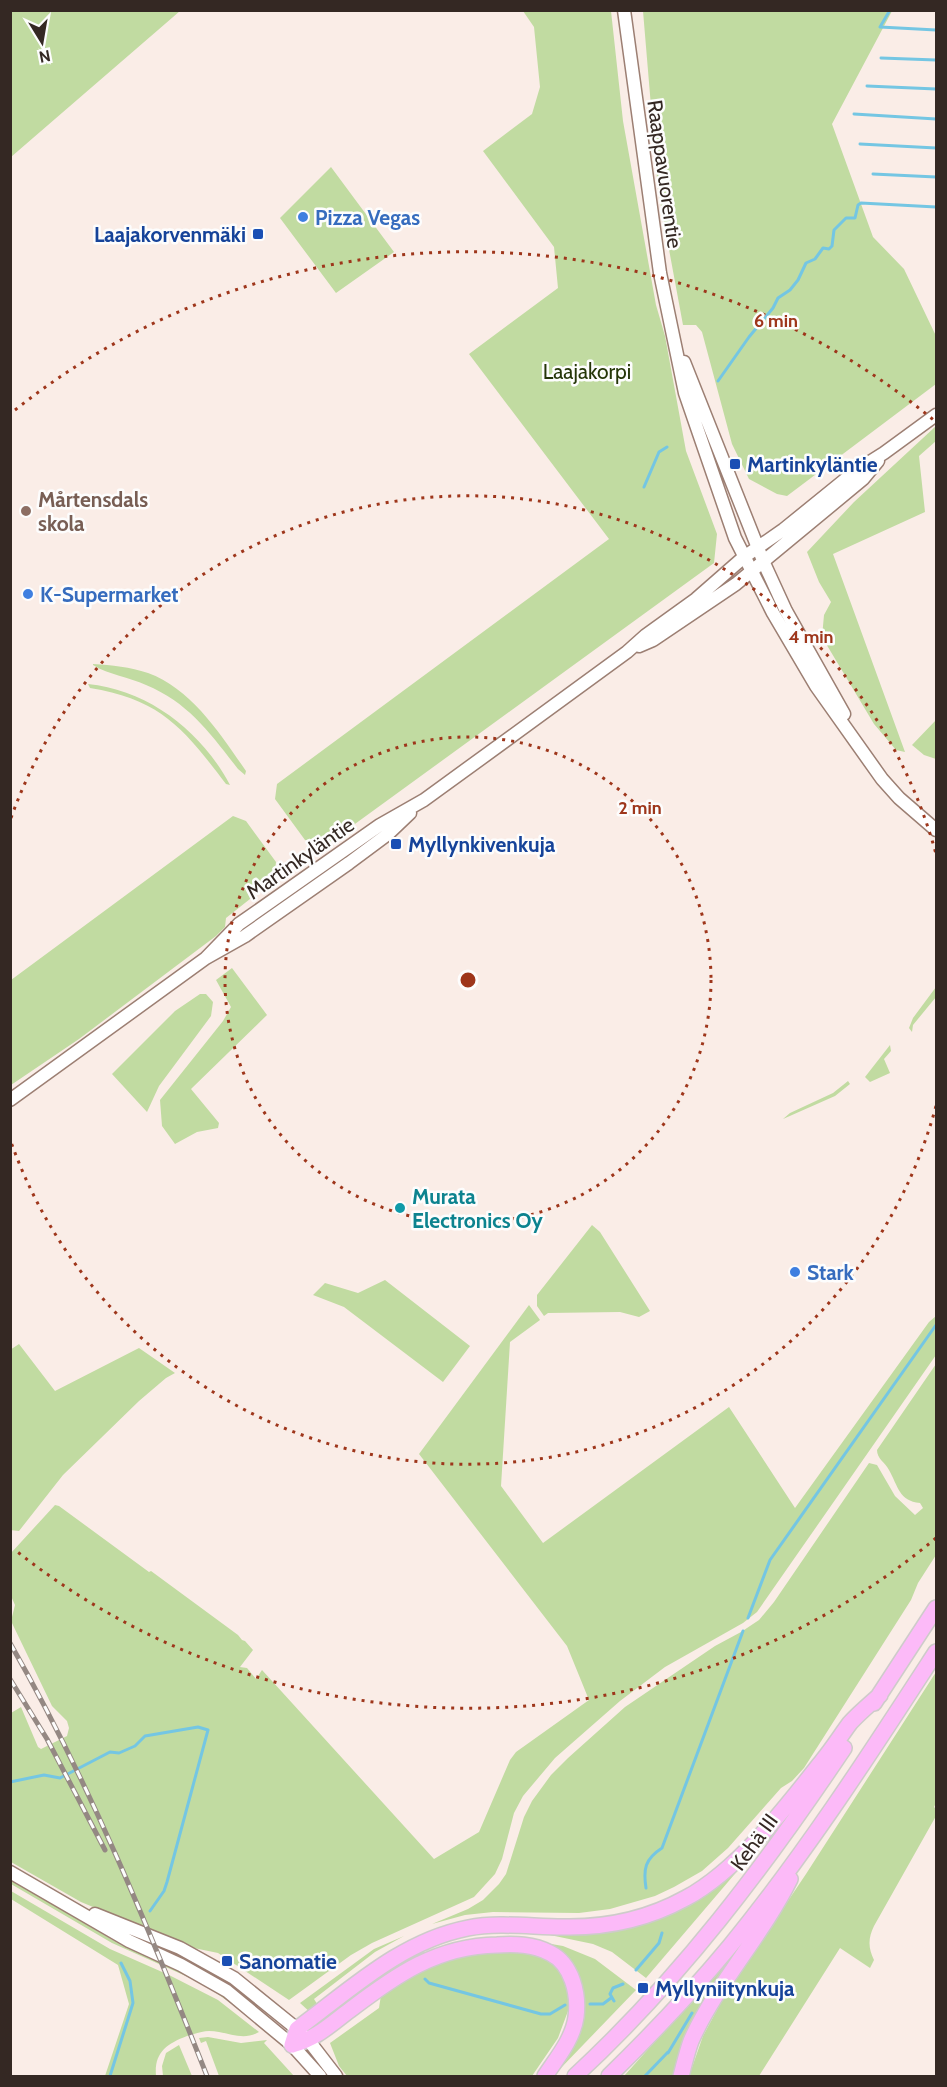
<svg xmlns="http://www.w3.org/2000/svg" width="947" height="2087" viewBox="0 0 947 2087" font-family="Cabin,sans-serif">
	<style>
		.green { fill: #c1dba1 }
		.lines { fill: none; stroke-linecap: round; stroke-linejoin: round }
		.stream { stroke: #74c6e3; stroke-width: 3 }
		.secondary-casing { stroke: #9c7f73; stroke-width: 15 }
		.trunk-casing { stroke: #cecbca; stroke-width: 18 }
		.secondary { stroke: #fff; stroke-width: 12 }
		.trunk { stroke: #fcbaf8; stroke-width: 15 }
		.rail-casing { stroke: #948883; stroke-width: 5 }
		.rail { stroke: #fdfdfd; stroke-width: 3; stroke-dasharray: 9; stroke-linecap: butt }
		.ring { fill: none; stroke: #9e361b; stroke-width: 3; stroke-dasharray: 3 6 }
		.shop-dot { fill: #3f7fe0; stroke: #fdfdfd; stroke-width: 2 }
		.transit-dot { fill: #1a4fb4; stroke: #fdfdfd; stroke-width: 2 }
		.education-dot { fill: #8d6e63; stroke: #fdfdfd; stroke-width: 2 }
		.culture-dot { fill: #0f9aa8; stroke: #fdfdfd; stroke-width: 2 }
		.labels { text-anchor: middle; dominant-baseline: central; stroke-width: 5; stroke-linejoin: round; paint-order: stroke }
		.street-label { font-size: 21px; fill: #342823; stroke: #fdfdfd }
		.shop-label { font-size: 21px; font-weight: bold; fill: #366cbe; stroke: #fdfdfd; text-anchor: start }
		.transit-label { font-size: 21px; font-weight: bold; fill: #164399; stroke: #fdfdfd; text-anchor: start }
		.park-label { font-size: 21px; fill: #253608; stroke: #fdfdfd }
		.education-label { font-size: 21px; font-weight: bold; fill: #785e54; stroke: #fdfdfd; text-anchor: start }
		.culture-label { font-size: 21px; font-weight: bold; fill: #0d838f; stroke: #fdfdfd; text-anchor: start }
		.centre { fill: #9e361b; stroke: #fdfdfd; stroke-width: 3 }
		.ring-label { font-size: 18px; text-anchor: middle; font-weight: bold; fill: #9e361b; stroke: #fdfdfd; stroke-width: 5; stroke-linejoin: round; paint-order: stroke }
	</style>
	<rect width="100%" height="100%" fill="#faede7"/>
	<path class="green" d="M11,10H180V11L11,157Z
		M523,11H611L623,121L656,305L665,336L686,451L717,534L714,563L326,845L305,840L275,799L277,784L609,539L469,354L558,288L554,247L483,151L532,114L540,87L534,27Z
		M643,11H892L832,124L873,237L904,269L936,336V384L787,496L777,494L749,479L732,444L702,332L696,325H683L658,190Z
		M331,167L394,252L336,293L280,218Z
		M936,426V441L919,456L925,512L833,554L905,752L896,750L874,724L822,637L824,615L831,602L819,582L807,552L854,502Z
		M93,664C112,665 130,667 148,673C192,689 221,735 246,771L245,775L238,769C210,733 189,703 146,685C129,677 109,675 93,665Z
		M88,684C149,690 202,732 230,785L226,784C184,729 162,700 90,688Z
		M936,720V759L924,755L912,745Z
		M233,816L246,821L276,862L274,880L226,918L225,927L216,936L79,1039L11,1085V980Z
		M232,968L267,1015L191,1089L219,1123L218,1128L197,1132L175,1144L162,1126L160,1100L223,1021L231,1007L216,980Z
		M936,987V997L913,1025L912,1032L909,1028L913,1018Z
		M200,994H206L213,1002L211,1016L159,1086L147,1112L112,1074L175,1011Z
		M890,1045L891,1051L884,1059L890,1073L870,1082L865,1077Z
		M848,1081L850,1084L835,1096L783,1119L790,1113L833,1093Z
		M592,1225L600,1232L650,1311L639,1317L620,1312L548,1313L544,1316L537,1306V1295Z
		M385,1280L470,1346L443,1382L344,1307L313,1295L325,1283L358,1293Z
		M529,1305L540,1320L510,1342L501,1486L543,1543L729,1407L795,1508L929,1322L936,1316V1355L757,1612L743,1623L665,1667L620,1701L555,1758L523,1796L514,1813L502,1859L495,1874L474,1897L372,1943L351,1955L289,2000L218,1953L189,1947L81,1902L11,1862V1713L21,1707L38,1747L41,1749L67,1736L69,1728L67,1721L52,1706L11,1621L15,1605L11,1596V1553L55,1505L59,1506L149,1572L151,1571L238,1635L242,1640L245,1641L253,1650L240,1667L247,1668L256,1679L262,1670L434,1859L479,1832L510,1760L516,1752L589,1700L567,1646L419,1454Z
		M19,1344L55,1391L139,1348L175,1373L166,1378L139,1401L63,1475L19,1531L10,1530V1350Z
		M936,1364V1555L918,1583L911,1600L804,1768L792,1781L781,1788L728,1848L702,1871L674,1887L655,1896L610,1909L579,1913L493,1912L465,1915L432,1924L468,1909L483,1900L499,1884L506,1874L524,1817L532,1801L551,1775L568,1758L625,1707L715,1646L741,1632L759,1620L774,1602L869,1463L877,1465L895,1496L915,1515L923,1508L920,1503C899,1501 898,1486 889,1470C885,1462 877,1459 877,1450Z
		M936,1672V1803L934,1807L936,1809V1816L874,1926C868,1938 868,1948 874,1960L870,1968L840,1948L759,2076H689L703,2036L725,1995L806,1874Z
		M786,1814L646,1978L612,1952L593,1944L526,1930L677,1910Z
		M10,1879L121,1945L186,1971L208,1984L264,2025L262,2028L242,2011L209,1988L188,1977L112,1943L11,1884Z
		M11,1891L110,1949L169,1975L218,2000L259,2032C242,2042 227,2031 209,2031C202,2031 194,2034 187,2036C166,2044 154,2053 156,2076H105L129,2004L118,1965L11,1899Z
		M404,1936L375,1952L314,1999L319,2007L311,2013L300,2003L374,1949Z
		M528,1940L563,1946L595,1959L636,1990L558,2071L576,2037L577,1979Z
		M740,1947L675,2076H624Z
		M506,1950L534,1954L547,1959L560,1972L569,1991L568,2011L558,2038L532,2076H347L339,2066L330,2043L379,2008L381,1995C421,1965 458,1956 506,1950Z
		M208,2037L241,2043L267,2040L264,2043L294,2076H219L206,2041L201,2043L199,2038Z
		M179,2045L192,2076H163L162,2066L166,2053Z"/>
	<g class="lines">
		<path class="stream" d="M890,10L880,27L936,30
			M881,58L936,60
			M867,86L936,89
			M854,114L936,119
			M860,144L936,148
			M873,174L936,177
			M718,381L749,337L773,308L778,298L790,290L798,280L806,263L815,259L823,248L829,249L832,246L834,230L846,218H855L858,205L861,203L936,207
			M644,487L659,452L667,447
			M748,1618L770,1560L936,1325
			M10,1782L44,1775L60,1778L110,1752L119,1753L135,1746L145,1736L198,1727L208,1730L167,1882L164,1891L150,1911
			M646,1888C643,1869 645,1859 662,1848L743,1631
			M636,1970L659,1943L662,1933
			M425,1979L429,1983L541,2014H550L565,2005
			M614,2001L610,1994L613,1988L623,1984
			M590,2004H603L611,1998
			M668,2053L692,2013
			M110,2076L133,2003L130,1981L121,1963
			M645,2076L668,2052"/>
		<defs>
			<path id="secondary" d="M624,10L660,273L685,393L735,538L773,613L816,686L882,779L899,798L936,830
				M684,362L764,563L786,611L844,714
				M639,646L653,640L736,584L863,479L878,461
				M206,958L239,924L380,825L424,800L512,736L627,652L646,635L696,599L744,557L783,530L857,470L884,453L936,415
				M10,1100L206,958L245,936L349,863L388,834L410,813
				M10,1872L129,1941L181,1965L227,1991L292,2045L320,2076
				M95,1914L180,1948L234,1978L297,2029L309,2041L336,2076"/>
			<path id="trunk" d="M874,1703L936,1608
				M292,2045L297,2029C350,1990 401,1941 468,1928C499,1922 532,1927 563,1927C606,1928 648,1919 686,1898C738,1870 787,1806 823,1760C833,1748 841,1735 850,1723C859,1713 870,1704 880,1695
				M292,2045C316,2039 331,2024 350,2010C396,1975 437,1946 497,1945C515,1944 533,1944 550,1953C572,1964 579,1994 576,2017C573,2039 557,2058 545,2076
				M575,2076C680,1979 765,1866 844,1748
				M609,2076C651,2035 692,1992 730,1946C806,1853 871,1752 936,1652
				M681,2076C684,2065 687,2052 691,2041C717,1983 762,1936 790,1879"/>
		</defs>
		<use href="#secondary" class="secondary-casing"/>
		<use href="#trunk" class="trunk-casing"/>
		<use href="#secondary" class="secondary"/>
		<use href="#trunk" class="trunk"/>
		<defs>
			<path id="rail" d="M10,1643C89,1781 149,1929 207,2076
				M10,1679L47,1739L105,1850"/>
		</defs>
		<use href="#rail" class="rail-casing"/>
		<use href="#rail" class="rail"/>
	</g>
	<g class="ring">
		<circle cx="468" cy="980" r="243"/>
		<path d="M936 1106A485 485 0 0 1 11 1142M11 818A485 485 0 0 1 936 854"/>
		<path d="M936 1538A728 728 0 0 1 15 1550M15 410A728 728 0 0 1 936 422"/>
	</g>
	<g class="shop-dot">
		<circle cx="303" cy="217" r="6"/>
		<circle cx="28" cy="594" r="6"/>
		<circle cx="795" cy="1272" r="6"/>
	</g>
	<g class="transit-dot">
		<rect x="252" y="228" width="12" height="12" rx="3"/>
		<rect x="729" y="458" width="12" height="12" rx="3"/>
		<rect x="390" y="838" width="12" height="12" rx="3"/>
		<rect x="221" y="1955" width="12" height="12" rx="3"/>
		<rect x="637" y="1982" width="12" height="12" rx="3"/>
	</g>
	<circle class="education-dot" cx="26" cy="511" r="6"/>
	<circle class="culture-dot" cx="400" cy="1208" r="6"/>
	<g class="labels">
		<g class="street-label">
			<text transform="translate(665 174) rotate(82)">Raappavuorentie</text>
			<text transform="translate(300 858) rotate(-35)">Martinkyläntie</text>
			<text transform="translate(754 1842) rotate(-54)">Kehä III</text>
		</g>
		<g class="shop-label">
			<text x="315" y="217">Pizza Vegas</text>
			<text x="40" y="594">K-Supermarket</text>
			<text x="807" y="1272">Stark</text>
		</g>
		<g class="transit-label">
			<text x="246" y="234" text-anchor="end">Laajakorvenmäki</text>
			<text x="747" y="464">Martinkyläntie</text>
			<text x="408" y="844">Myllynkivenkuja</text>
			<text x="239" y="1961">Sanomatie</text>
			<text x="655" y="1988">Myllyniitynkuja</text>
		</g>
		<g class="park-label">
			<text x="587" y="371">Laajakorpi</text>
		</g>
		<g class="education-label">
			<text x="38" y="499">Mårtensdals<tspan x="38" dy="24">skola</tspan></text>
		</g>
		<g class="culture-label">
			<text x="412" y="1196">Murata<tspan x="412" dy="24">Electronics Oy</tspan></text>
		</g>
	</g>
	<circle cx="468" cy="980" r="9" class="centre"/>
	<g class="ring-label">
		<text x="776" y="327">6 min</text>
		<text x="811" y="643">4 min</text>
		<text x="640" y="814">2 min</text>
	</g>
	<rect width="947" height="2087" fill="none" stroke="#342823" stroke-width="24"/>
	<g transform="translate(42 42) rotate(169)" stroke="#fdfdfd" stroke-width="4.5" paint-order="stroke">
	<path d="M0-4.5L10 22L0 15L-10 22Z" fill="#342823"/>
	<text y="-9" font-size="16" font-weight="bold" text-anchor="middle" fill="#342823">N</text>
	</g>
</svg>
